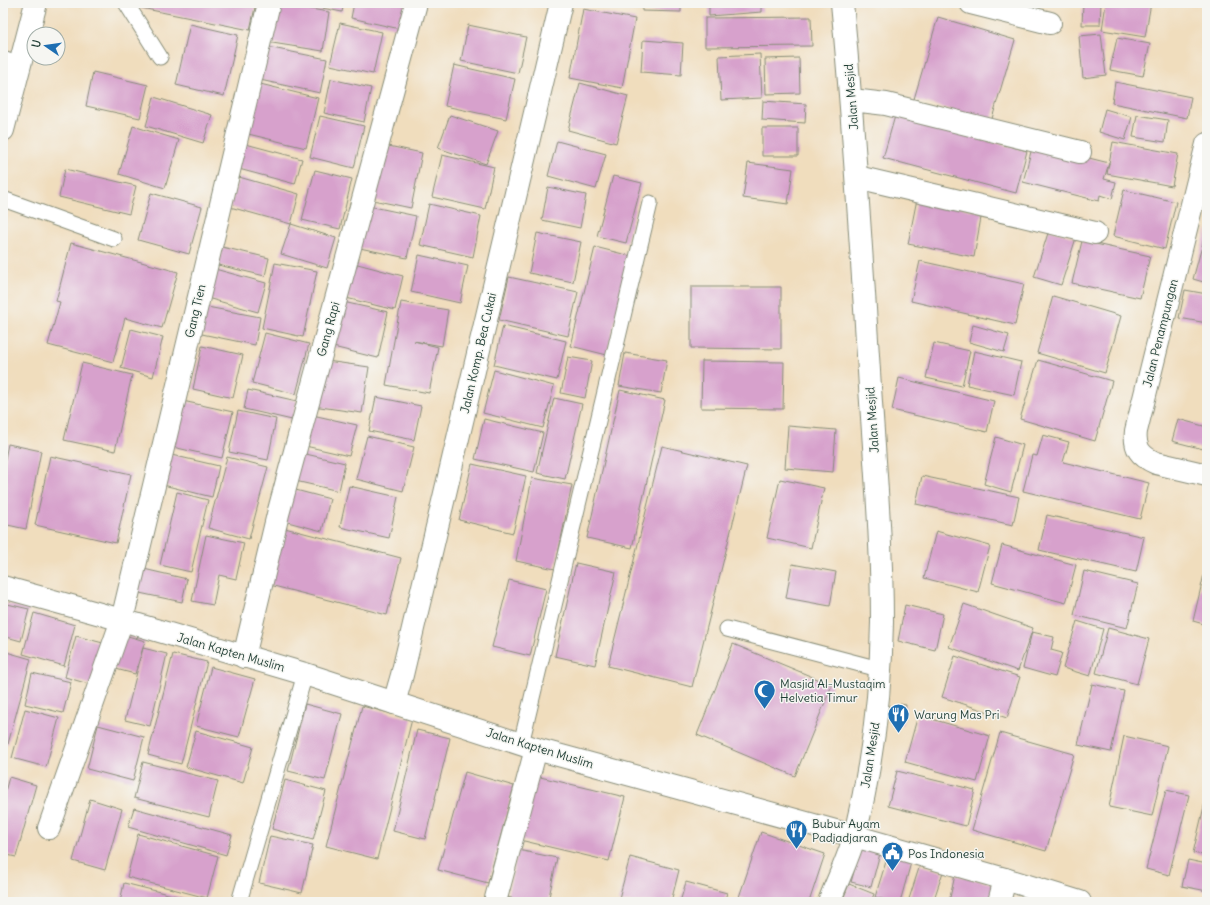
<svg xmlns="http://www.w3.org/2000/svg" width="1210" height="905" viewBox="0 0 1210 905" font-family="Delius,sans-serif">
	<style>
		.building { fill: #d7a1cc }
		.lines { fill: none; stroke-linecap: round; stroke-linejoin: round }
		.service-casing { stroke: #888d78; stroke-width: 17 }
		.minor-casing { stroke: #888d78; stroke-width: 24 }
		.tertiary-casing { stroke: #888d78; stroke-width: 24 }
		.trunk-casing { stroke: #888d78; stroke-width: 24 }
		.service { stroke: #fff; stroke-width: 15 }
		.minor { stroke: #fff; stroke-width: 22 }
		.tertiary { stroke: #fff; stroke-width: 22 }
		.trunk { stroke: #fff; stroke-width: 22 }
		.labels { text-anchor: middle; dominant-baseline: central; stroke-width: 3; stroke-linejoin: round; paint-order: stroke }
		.street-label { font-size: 12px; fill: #1f3d34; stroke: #f6f6f2 }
		.poi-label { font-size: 12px; fill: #1f3d34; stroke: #f6f6f2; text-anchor: start }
	</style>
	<rect width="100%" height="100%" fill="#f6f6f2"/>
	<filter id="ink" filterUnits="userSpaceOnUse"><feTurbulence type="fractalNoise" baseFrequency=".025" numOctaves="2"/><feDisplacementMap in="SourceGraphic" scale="8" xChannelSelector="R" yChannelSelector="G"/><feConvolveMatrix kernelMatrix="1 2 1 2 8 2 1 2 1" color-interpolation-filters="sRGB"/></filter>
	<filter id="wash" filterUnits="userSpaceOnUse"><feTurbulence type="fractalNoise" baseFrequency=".012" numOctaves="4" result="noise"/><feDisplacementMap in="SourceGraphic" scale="16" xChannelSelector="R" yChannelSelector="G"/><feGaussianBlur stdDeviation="0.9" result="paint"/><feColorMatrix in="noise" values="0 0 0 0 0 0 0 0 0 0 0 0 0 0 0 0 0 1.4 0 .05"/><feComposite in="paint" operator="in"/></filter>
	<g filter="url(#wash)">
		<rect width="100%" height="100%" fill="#f0ddbd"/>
		<g id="blocks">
			<path class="building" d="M142,3H256L250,30L141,8Z
				M273,3L329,12L323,51L266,42Z
				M297,3H344L342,12Z
				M354,3H406L400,29L351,18Z
				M642,3H681V12L642,11Z
				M709,3H762V12L709,16Z
				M1083,3H1101L1100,25H1082Z
				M1106,3H1151L1145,37L1102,30Z
				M583,9L635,19L622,88L570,78Z
				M811,17L812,46L705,47V18Z
				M938,17L1015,40L991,122L914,99Z
				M340,23L382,32L373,74L330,65Z
				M190,24L238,35L224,96L176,85Z
				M468,25L526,37L518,73L461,61Z
				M1101,34L1106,75L1083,78L1079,36Z
				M1117,38L1150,44L1143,76L1110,70Z
				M643,40L683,43L681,75L641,72Z
				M267,47L327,59L320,93L260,80Z
				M760,54L762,98L721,100L719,56Z
				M799,58L800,93L766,94L765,59Z
				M454,65L515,79L506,119L445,106Z
				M93,72L148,85L140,118L86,106Z
				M331,79L371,88L364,122L324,113Z
				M1115,82L1191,97L1187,118L1112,103Z
				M256,83L318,98L306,148L244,133Z
				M580,83L628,96L616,143L568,130Z
				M154,97L212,115L203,143L146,126Z
				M763,101L806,104L805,123L762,120Z
				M1105,109L1132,117L1125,140L1099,132Z
				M450,115L498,131L486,164L438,148Z
				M1137,115L1168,120L1165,142L1133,137Z
				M320,116L364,126L354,168L310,157Z
				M895,116L1027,151L1016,193L883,158Z
				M133,126L179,140L165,188L119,174Z
				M762,128H798V156H762Z
				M557,141L606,154L596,189L548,176Z
				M1113,142L1178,154L1172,186L1107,174Z
				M242,143L302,159L295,184L235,168Z
				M379,144L422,153L411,208L368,199Z
				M1033,144L1109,163L1104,179L1116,182L1112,199L1100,195L1099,201L1023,182Z
				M442,155L494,167L485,209L432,197Z
				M748,163L793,169L788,204L743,198Z
				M65,169L136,186L129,214L59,197Z
				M315,170L352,179L340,229L302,220Z
				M613,176L642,183L626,243L597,236Z
				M239,177L299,194L291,224L336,238L327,268L281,254L291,224L230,207Z
				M548,187L586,195L580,228L542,220Z
				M1124,190L1176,202L1165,249L1113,236Z
				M151,193L202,207L189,254L138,240Z
				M917,199L982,212L974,257L908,244Z
				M429,204L481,216L473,257L420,245Z
				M364,205L416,216L407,258L355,247Z
				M1207,228V283L1193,279Z
				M1049,230L1076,238L1061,285L1034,277Z
				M537,233L581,242L573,282L529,273Z
				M1082,241L1150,256L1140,298L1072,283Z
				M71,243L178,272L162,328L125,318L113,362L48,345L60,302L56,301Z
				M222,247L269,258L265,276L218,265Z
				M595,247L631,256L607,355L571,346Z
				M419,255L468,266L460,303L411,292Z
				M920,261L1024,284L1015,325L911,301Z
				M350,262L403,276L395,310L342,297Z
				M275,263L317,271L303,337L262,328Z
				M215,269L266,283L258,312L207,298Z
				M509,277L578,292L568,336L499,320Z
				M691,287H781V349L691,348Z
				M1185,290L1207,294V323L1179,318Z
				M1053,296L1121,316L1105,373L1037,353Z
				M343,302L388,312L378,358L333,347Z
				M401,302L448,310L442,346L414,341L438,347L429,393L386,385Z
				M202,306L260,317L255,345L197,333Z
				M973,325L1009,335L1004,352L969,342Z
				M503,326L566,341L557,380L494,365Z
				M131,329L163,337L153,377L121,368Z
				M265,333L309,344L296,394L252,383Z
				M934,343L970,351L962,386L926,378Z
				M202,346L243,355L233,398L193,389Z
				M974,351L1021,362L1014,395L967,385Z
				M625,353L667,360L661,393L619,386Z
				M568,357L592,361L585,398L561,393Z
				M320,360L369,367L362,413L313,406Z
				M1038,360L1112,381L1095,441L1020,419Z
				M702,361L784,362L783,409L701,408Z
				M82,363L132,375L115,451L64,440Z
				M494,370L554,386L543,428L483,413Z
				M899,378L994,401L987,432L892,410Z
				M248,390L297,401L292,420L244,409Z
				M620,390L665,400L632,548L587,538Z
				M376,397L421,406L414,440L369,431Z
				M554,398L582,404L565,479L537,473Z
				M178,400L233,412L222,458L168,446Z
				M238,411L276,419L268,460L229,452Z
				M308,414L357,425L349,456L301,445Z
				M484,419L543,433L534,472L475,459Z
				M1178,419L1207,427V450L1172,441Z
				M788,426L836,430L833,472L785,468Z
				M1043,435L1069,442L1063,462L1149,483L1140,519L1023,491L1032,455L1037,456Z
				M367,436L414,447L403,491L356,479Z
				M996,437L1023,445L1011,492L984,484Z
				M8,444L41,451L26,529L3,524V469Z
				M662,446L747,466L692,687L608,666Z
				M297,452L345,463L339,491L291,480Z
				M167,454L219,466L212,497L159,484Z
				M50,456L131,474L116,543L35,525Z
				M227,457L268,467L249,539L208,528Z
				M472,464L526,476L513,533L459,520Z
				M922,476L1019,497L1013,525L916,504Z
				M532,478L572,485L555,569L516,561Z
				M780,479L824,488L811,548L767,538Z
				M349,486L398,497L389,538L340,527Z
				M288,488L330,499L322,531L280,520Z
				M177,492L208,500L191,572L160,565Z
				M1047,515L1144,537L1136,572L1039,550Z
				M277,526L401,558L387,615L262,583Z
				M936,531L990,546L978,592L924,578Z
				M206,535L244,543L236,579L219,575L213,605L192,601Z
				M1002,545L1076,565L1066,603L992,583Z
				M576,563L616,572L595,665L555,656Z
				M792,564L836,572L830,606L786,598Z
				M1206,566H1207V625L1193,621Z
				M135,567L187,579L182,602L130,591Z
				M1084,571L1138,584L1127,628L1074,615Z
				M509,580L546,589L530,656L492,647Z
				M3,603L29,609L21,641L3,636Z
				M964,604L1033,628L1018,671L949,647Z
				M905,605L943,614L935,650L898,641Z
				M34,613L75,625L64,666L23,654Z
				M1077,621L1103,629L1090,676L1063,668Z
				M1108,628L1149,639L1137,684L1096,673Z
				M1032,632L1054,637L1051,650L1062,653L1055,677L1023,668Z
				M121,634L145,641L135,674L112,668Z
				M76,636L103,643L92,685L65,677Z
				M733,644L832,685L795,776L697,735Z
				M143,648L167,654L150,726L125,720Z
				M3,651L31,659L8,744L3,742Z
				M173,654L207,662L181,764L148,755Z
				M955,656L1020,677L1007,718L942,697Z
				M211,667L255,679L239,737L196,726Z
				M32,673L71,682L63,713L25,704Z
				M1092,684L1124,691L1111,752L1078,745Z
				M305,704L342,714L325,780L288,771Z
				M900,704L906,705L902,725L896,724Z
				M362,706L412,719L377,859L326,846Z
				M25,709L59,718L46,767L12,758Z
				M918,715L990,736L977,782L905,762Z
				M98,725L144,737L133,781L87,769Z
				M417,730L450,738L425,839L393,831Z
				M196,731L253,747L243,783L186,767Z
				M1000,733L1074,754L1046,851L972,830Z
				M1124,736L1168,746L1152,816L1109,807Z
				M143,762L218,781L209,817L134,798Z
				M897,771L975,790L966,826L888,806Z
				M465,772L514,786L488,883L438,870Z
				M536,776L625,797L609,861L520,840Z
				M9,777L36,785L16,857L3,854V799Z
				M285,780L326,791L313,840L272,829Z
				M1166,790L1189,795L1169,875L1146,869Z
				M1206,798H1207V856L1193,853Z
				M90,799L122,809L105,870L73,861Z
				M134,808L232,835L226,855L128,827Z
				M761,832L825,854L809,902H754L739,897Z
				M138,834L218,856L207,898L127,877Z
				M270,836L313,845L302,893L259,883Z
				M863,840L882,846L871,887L851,882Z
				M518,850L557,858L548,902H528L507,897Z
				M889,852L912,859L900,902H893L875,897Z
				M630,857L679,870L671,902H618Z
				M1188,860L1207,864V891L1182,886Z
				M920,865L943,872L933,902H908Z
				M955,875L994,884L990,902H949Z
				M686,882L727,893L724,902H680Z
				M124,883L188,899L187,902H120Z
				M849,884L874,894L871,902H842Z"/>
		</g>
	</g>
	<g filter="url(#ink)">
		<use href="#blocks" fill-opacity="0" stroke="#888d78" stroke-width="1"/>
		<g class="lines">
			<defs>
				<path id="service" d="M126,3L160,57
					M3,59L20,65
					M3,199L114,239
					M727,629L879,669
					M521,744L650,203
					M239,902L305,674"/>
				<path id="minor" d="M971,3L1050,23
					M852,100L886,104L1080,152
					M1207,144L1136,431C1134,448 1140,456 1156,463L1207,475
					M857,177L1095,233
					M244,657L278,514L416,3
					M394,703L402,675L561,3
					M49,828L122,620L269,3
					M495,902L536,749
					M829,902C837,881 850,855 855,834C872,765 881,693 882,622C882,538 874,455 869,371C861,248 854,126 842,3
					M999,902L1005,879"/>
				<path id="tertiary" d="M3,587L122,620L305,674L536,749L854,836L1005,879L1080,902"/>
				<path id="trunk" d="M3,130L36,3"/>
			</defs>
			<use href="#service" class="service-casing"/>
			<use href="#minor" class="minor-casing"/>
			<use href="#tertiary" class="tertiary-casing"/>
			<use href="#trunk" class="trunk-casing"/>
			<use href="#service" class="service"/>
			<use href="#minor" class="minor"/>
			<use href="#tertiary" class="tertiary"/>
			<use href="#trunk" class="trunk"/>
		</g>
	</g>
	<defs>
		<symbol id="mosque-pin" viewBox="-11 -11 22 30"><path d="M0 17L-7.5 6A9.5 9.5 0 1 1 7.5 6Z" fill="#1f6fb2" stroke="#f6f6f2"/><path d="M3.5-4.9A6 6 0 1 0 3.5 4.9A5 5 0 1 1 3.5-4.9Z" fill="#fff"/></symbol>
		<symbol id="restaurant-pin" viewBox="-11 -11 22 30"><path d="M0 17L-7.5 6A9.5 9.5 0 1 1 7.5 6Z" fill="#1f6fb2" stroke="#f6f6f2"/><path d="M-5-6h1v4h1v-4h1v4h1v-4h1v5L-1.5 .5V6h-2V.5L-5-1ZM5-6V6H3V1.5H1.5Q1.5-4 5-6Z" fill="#fff"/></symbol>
		<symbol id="civic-pin" viewBox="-11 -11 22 30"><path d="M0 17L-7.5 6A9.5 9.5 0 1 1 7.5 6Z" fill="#1f6fb2" stroke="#f6f6f2"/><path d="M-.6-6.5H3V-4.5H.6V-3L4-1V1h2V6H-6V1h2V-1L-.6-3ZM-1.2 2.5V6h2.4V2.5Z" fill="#fff"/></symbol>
	</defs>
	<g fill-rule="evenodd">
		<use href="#mosque-pin" x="752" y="678" width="25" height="34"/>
		<use href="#restaurant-pin" x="886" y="702" width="25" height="34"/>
		<use href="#restaurant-pin" x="784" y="818" width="25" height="34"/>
		<use href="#civic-pin" x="880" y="840" width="25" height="34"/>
	</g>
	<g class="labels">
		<g class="street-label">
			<text transform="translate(851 97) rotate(-95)">Jalan Mesjid</text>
			<text transform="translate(195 311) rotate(-77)">Gang Tien</text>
			<text transform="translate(328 329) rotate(-75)">Gang Rapi</text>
			<text transform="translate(1160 333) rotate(-76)">Jalan Penampungan</text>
			<text transform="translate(478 353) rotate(-77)">Jalan Komp. Bea Cukai</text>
			<text transform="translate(872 420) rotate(-94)">Jalan Mesjid</text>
			<text transform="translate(231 652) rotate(16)">Jalan Kapten Muslim</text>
			<text transform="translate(540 748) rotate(17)">Jalan Kapten Muslim</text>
			<text transform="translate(870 755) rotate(-81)">Jalan Mesjid</text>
		</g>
		<g class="poi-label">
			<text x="780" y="683">Masjid Al-Mustaqim<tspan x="780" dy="14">Helvetia Timur</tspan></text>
			<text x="914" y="714">Warung Mas Pri</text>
			<text x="812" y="823">Bubur Ayam<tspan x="812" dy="14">Padjadjaran</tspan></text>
			<text x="908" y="853">Pos Indonesia</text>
		</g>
	</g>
	<rect width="1210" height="905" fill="none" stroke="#f6f6f2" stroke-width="16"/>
	<g transform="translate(46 46) rotate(283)"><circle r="19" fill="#f6f6f2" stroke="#a0aca6"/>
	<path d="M0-3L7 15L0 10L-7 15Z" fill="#1f6fb2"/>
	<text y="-6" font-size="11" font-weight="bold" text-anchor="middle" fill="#1f3d34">U</text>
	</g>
</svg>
